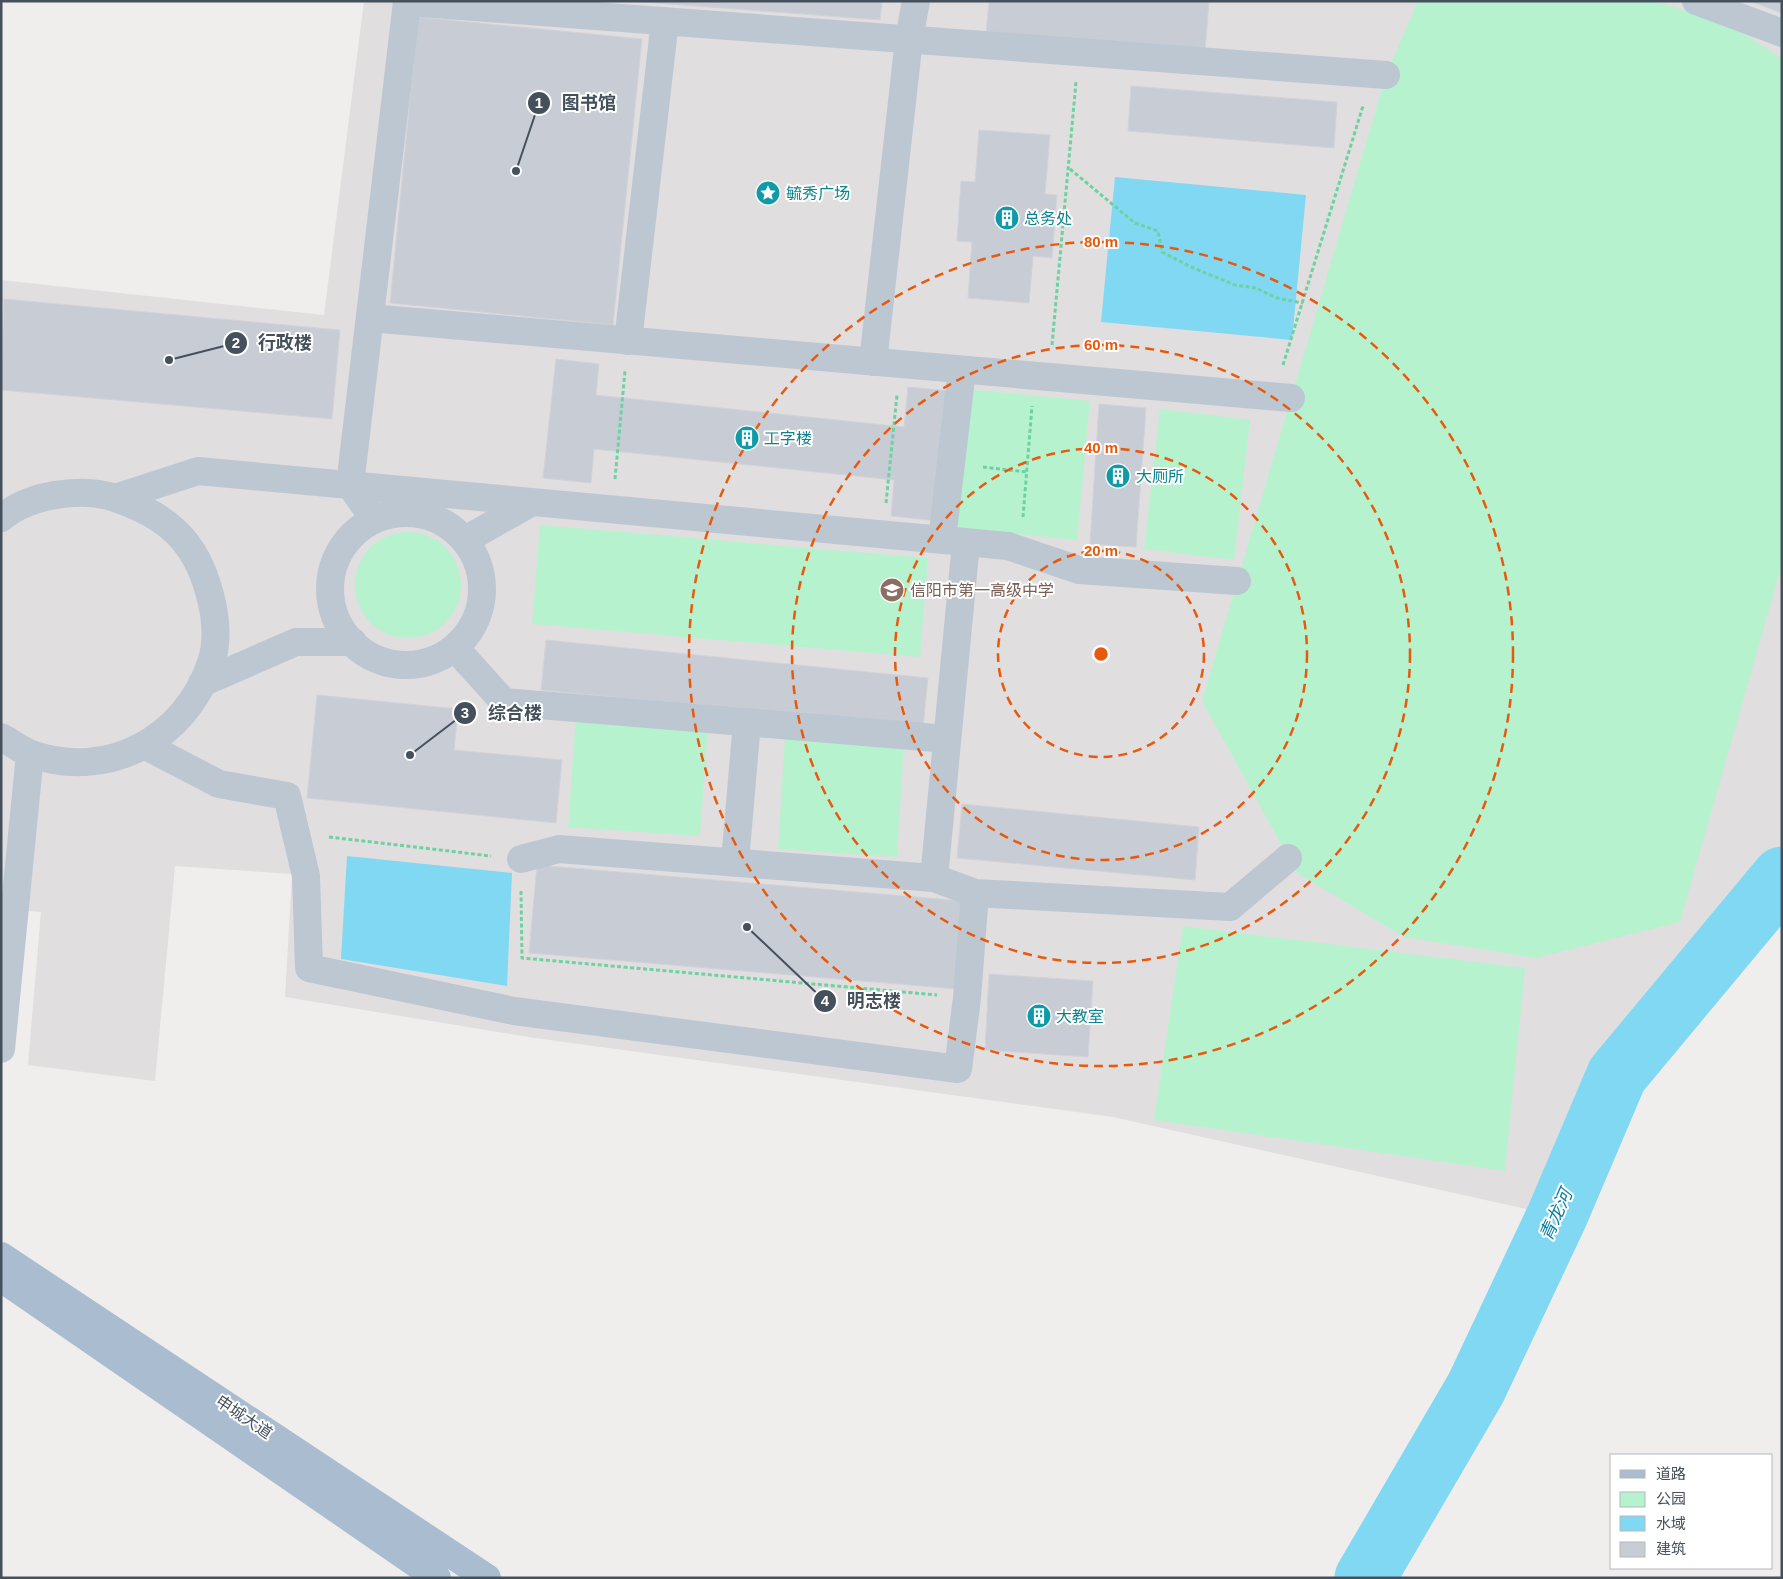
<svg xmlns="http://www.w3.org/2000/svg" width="1783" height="1579" viewBox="0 0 1783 1579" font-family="Helvetica,'Noto Sans SC',sans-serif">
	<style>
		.education { fill: #e1dedf }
		.green { fill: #b7f2cf }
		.water { fill: #81d8f2 }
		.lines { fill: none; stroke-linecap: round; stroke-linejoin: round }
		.river { stroke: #81d8f2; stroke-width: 61 }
		.building { fill: #c8ccd4; stroke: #d1d3d9 }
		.path { stroke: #6dd2a2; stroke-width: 3; stroke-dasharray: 4 2.5; stroke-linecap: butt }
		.minor { stroke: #bcc7d1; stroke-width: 28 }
		.major { stroke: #aabccf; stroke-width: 28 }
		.ring { fill: none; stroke: #e8590c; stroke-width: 2.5; stroke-dasharray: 9 6 }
		.labels { text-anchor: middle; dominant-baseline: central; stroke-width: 4; stroke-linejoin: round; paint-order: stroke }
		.culture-label { font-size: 16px; fill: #0d838f; stroke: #fff; text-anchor: start }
		.education-label { font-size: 16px; fill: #785e54; stroke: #fff; text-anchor: start }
		.street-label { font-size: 16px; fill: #44505c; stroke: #fff }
		.water-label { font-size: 18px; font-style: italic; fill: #047da1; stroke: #fff }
		.centre { fill: #e8590c; stroke: #fff; stroke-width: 2.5 }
		.ring-label { font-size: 15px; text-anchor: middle; font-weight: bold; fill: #e8590c; stroke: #fff; stroke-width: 4; stroke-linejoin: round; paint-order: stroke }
		.leader { fill: none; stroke: #44505c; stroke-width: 2 }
		.callout-dot { fill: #44505c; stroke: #fff; stroke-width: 2 }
		.mark-label { font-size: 15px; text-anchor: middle; font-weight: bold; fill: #fff }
		.callout-label { font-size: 18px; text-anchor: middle; font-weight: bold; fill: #44505c; stroke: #fff; stroke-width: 4; stroke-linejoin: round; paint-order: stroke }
	</style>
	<rect width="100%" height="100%" fill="#f0eded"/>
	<path class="education" d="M364,1H1782V877L1617,1075L1557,1216L1113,1117L535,1038L285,997L292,874L175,866L155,1081L28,1065L41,912L1,909V280L324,315Z"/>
	<path class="green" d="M1418,1H1656L1736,28L1782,59V564L1680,922L1536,958L1404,937L1297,873L1202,701L1386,75Z
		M966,389L1090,401L1077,540L953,528Z
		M1160,409L1250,420L1234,560L1144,549Z
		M540,525L928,558L920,657L532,624Z
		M355 585a53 53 0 1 1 106 0a53 53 0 1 1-106 0Z
		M576,715L708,725L700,836L568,827Z
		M785,737L904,744L897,857L778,849Z
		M1183,926L1525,968L1505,1171L1154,1120Z"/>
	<path class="water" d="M1115,177L1306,195L1292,340L1101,322Z
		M347,856L512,873L507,986L341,959Z"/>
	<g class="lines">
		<path class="river" d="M1365,1578L1476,1388L1557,1216L1617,1075L1782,877"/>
	</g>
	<path class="building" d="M629,1H882L880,20Z
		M989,1H1209L1205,52L986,34Z
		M1749,1H1782V13Z
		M418,17L642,39L613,325L390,303Z
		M1131,86L1337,102L1334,148L1128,131Z
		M979,130L1050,135L1045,194L1057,195L1052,258L1033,256L1029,303L968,298L972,242L957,241L961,181L975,182Z
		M4,299L340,330L332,419L1,390Z
		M556,359L599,364L596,395L904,427L908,387L951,391L938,521L891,516L894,480L594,449L591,483L543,478Z
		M1099,404L1146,408L1136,547L1090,544Z
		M546,640L928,678L923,728L541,690Z
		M317,695L458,709L454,750L562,760L556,823L307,798Z
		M962,804L1199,827L1195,880L957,858Z
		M537,865L964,901L957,989L529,953Z
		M989,974L1093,981L1088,1057L985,1050Z"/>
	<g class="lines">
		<path class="path" d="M1070,169L1135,223L1158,231L1162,252L1191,267L1235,285L1256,288L1277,298L1303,303
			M1052,345L1076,82
			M1283,365L1363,106
			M983,467L1027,472
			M615,479L625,371
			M886,503L897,395
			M1023,517L1032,406
			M329,837L491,856
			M521,891L522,958L937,995"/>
		<path class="minor" d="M1696,1L1782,33
			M370,318L1291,398
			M628,341L665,21
			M873,362L909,39L916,1
			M115,498L198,471L1008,546L1079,570L1237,581
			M330 589a76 76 0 1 1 152 0a76 76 0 1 1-152 0Z
			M1,518C28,495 79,487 112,497C136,505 159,515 177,533C206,561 224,624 211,663C185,739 108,781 31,754C21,750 11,742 1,737
			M374,519L350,485L407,2L1386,75
			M465,540L532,502
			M942,540L962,370
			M455,648L504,702L947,739
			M202,683L296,642H353
			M144,745L219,784L287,796L306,876L309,968L514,1011L958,1069L967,998L975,893L934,878L559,849L521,859
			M735,862L747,722
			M934,878L966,543
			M975,893L1230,907L1288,858
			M1,1049L30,754"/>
		<path class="major" d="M1,1256L487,1578
			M7,1282L437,1578"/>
	</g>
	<g class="ring">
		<circle cx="1101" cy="654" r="103"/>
		<circle cx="1101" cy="654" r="206"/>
		<circle cx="1101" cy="654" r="309"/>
		<circle cx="1101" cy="654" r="412"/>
	</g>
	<defs>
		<symbol id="sight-disc" viewBox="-11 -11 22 22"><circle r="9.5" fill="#0f9aa8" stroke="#fff"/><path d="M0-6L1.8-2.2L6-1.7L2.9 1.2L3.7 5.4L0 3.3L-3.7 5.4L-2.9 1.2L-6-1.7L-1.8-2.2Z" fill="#fff"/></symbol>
		<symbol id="building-disc" viewBox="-11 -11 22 22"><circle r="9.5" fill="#0f9aa8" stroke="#fff"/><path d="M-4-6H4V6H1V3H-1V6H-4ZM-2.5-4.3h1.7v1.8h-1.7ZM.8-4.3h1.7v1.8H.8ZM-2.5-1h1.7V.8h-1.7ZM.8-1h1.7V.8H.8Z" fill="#fff"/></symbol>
		<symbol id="school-disc" viewBox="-11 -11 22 22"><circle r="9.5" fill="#8d6e63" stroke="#fff"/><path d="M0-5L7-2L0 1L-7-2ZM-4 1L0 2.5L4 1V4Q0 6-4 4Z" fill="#fff"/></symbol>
	</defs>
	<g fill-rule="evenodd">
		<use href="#sight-disc" x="754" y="179" width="28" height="28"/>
		<use href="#building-disc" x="993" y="204" width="28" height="28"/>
		<use href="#building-disc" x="733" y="424" width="28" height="28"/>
		<use href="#building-disc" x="1104" y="462" width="28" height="28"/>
		<use href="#school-disc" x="878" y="576" width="28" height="28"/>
		<use href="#building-disc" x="1025" y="1002" width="28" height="28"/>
	</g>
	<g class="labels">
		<g class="culture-label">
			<text x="786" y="193">毓秀广场</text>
			<text x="1024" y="218">总务处</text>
			<text x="764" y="438">工字楼</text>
			<text x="1136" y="476">大厕所</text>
			<text x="1056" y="1016">大教室</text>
		</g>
		<g class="education-label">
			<text x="910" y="590">信阳市第一高级中学</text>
		</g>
		<g class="street-label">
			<text transform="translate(244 1417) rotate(34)">申城大道</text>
		</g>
		<g class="water-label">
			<text transform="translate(1556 1215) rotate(-66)">青龙河</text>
		</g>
	</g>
	<circle cx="1101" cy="654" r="8" class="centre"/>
	<g class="ring-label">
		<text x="1101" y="247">80 m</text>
		<text x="1101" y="350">60 m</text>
		<text x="1101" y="453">40 m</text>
		<text x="1101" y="556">20 m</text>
	</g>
	<path class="leader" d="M516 171L539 103M169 360L236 343M410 755L465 713M747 927L825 1001"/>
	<g class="callout-dot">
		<circle cx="516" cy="171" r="5"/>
		<circle cx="169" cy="360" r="5"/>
		<circle cx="410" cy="755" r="5"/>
		<circle cx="747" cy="927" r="5"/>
		<circle cx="539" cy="103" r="12"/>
		<circle cx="236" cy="343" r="12"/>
		<circle cx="465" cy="713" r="12"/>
		<circle cx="825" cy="1001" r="12"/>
	</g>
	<g class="mark-label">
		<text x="539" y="108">1</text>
		<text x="236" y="348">2</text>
		<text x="465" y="718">3</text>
		<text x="825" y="1006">4</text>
	</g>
	<g class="callout-label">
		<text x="589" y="109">图书馆</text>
		<text x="285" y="349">行政楼</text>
		<text x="515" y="719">综合楼</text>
		<text x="874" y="1007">明志楼</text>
	</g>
	<rect width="1783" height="1579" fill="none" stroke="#44505c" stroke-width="5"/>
	<rect x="1610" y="1454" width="162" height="115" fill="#ffffff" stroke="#b4b9be"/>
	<rect x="1620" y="1470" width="25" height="8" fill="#aabccf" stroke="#b4b9be"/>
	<text x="1656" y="1479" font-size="15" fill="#44505c">道路</text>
	<rect x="1620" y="1492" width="25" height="15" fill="#b7f2cf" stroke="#b4b9be"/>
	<text x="1656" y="1504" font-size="15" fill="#44505c">公园</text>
	<rect x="1620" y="1516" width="25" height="15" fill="#81d8f2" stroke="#b4b9be"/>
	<text x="1656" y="1529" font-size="15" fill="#44505c">水域</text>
	<rect x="1620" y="1542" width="25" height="15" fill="#c8ccd4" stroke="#b4b9be"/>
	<text x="1656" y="1554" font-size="15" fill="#44505c">建筑</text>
</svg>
